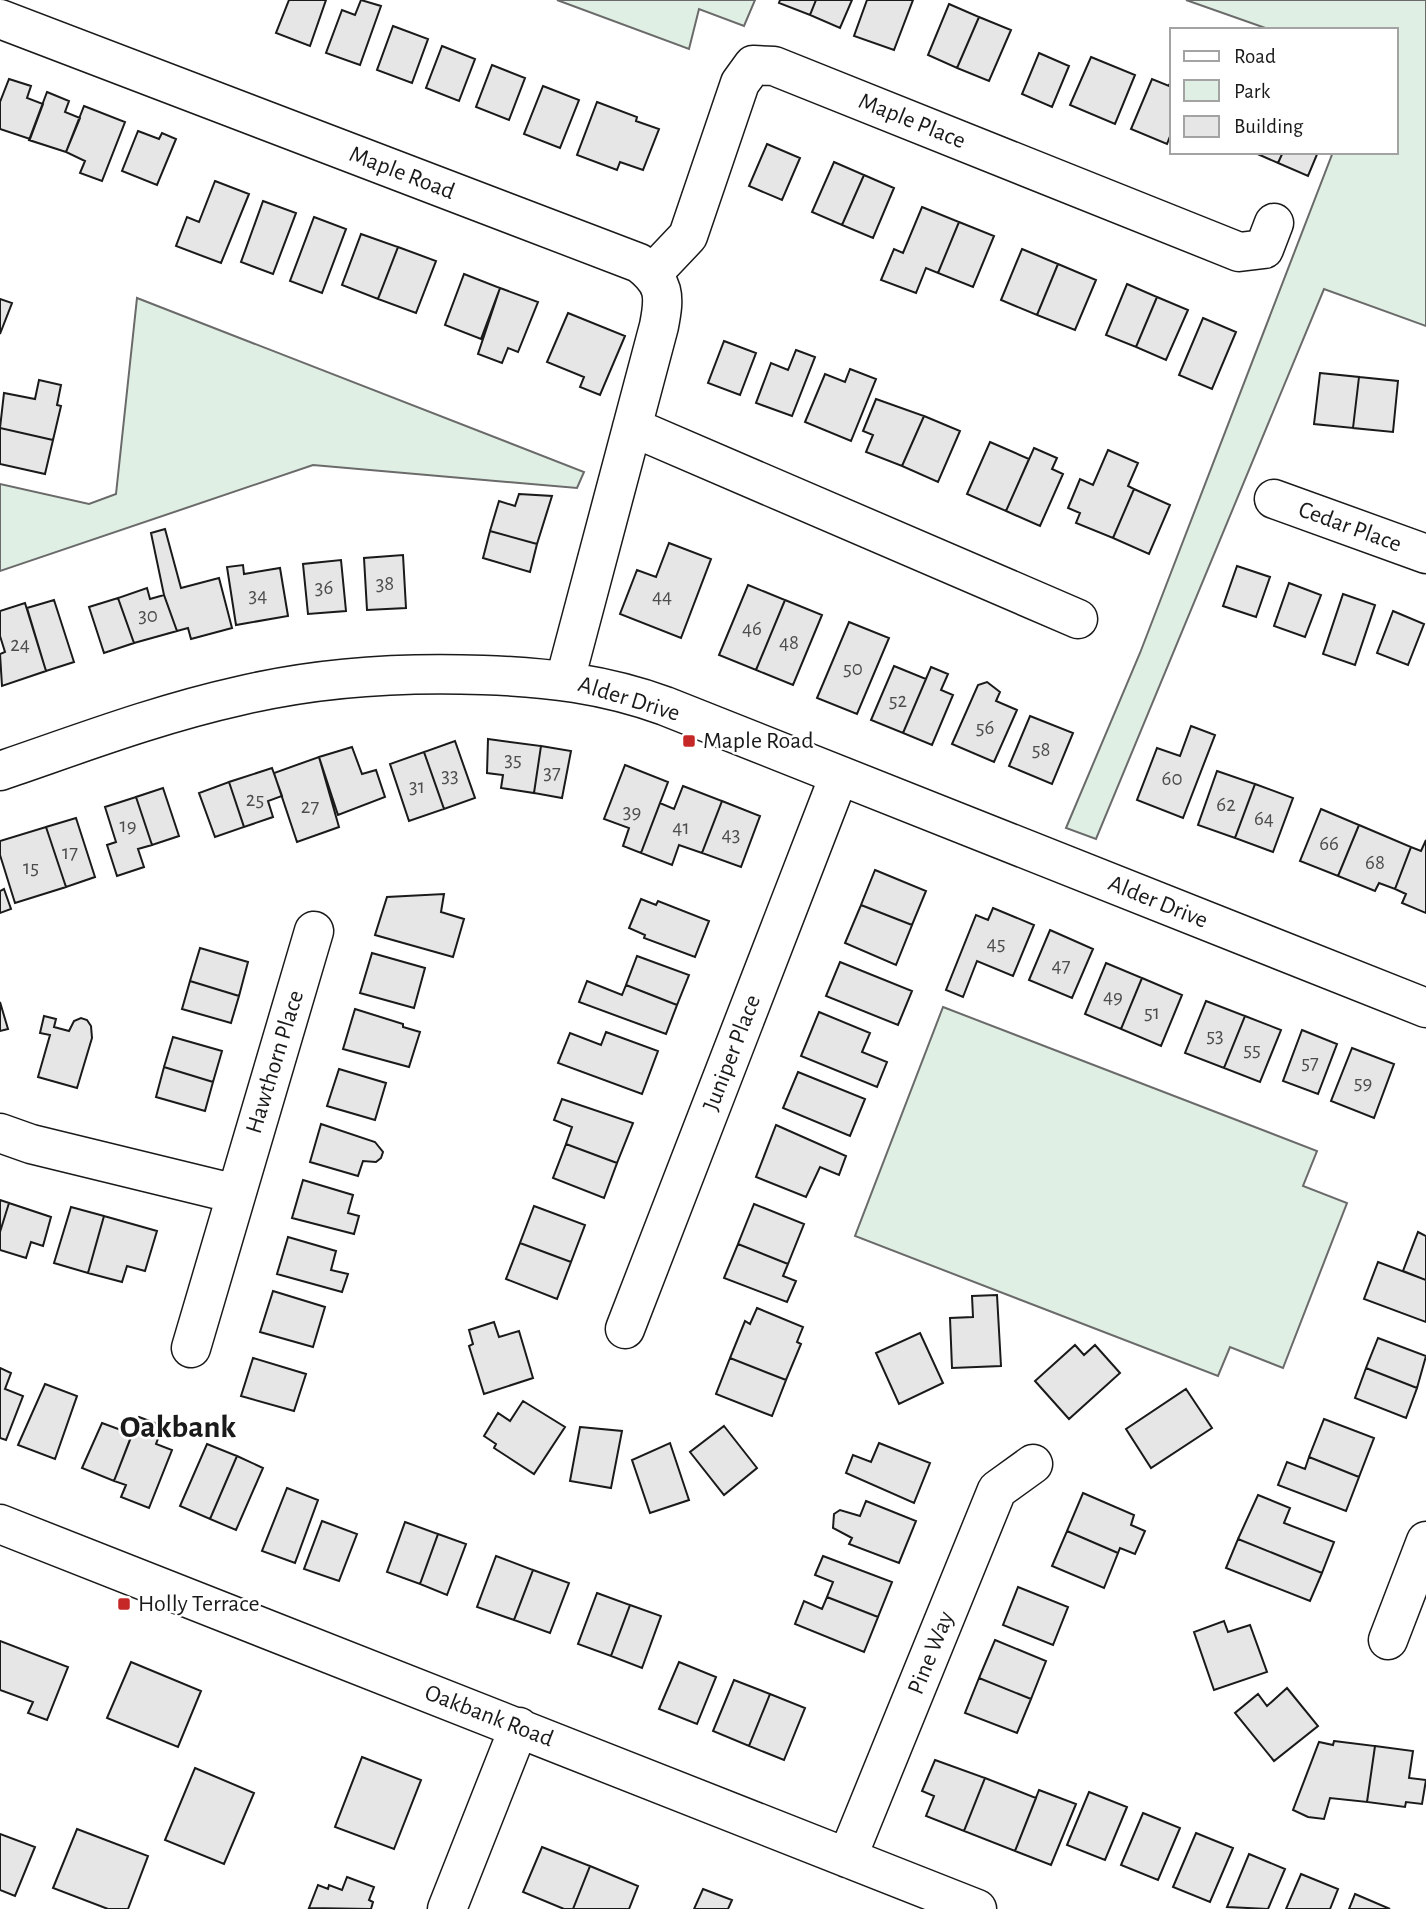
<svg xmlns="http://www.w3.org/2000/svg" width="1426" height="1909" viewBox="0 0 1426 1909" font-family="'Alegreya Sans',sans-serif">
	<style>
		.green { fill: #e0efe3; stroke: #6a6a6a; stroke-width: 2 }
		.building { fill: #e6e6e6; stroke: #1a1a1a; stroke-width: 2 }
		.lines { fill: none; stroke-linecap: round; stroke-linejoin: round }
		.minor-casing { stroke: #1a1a1a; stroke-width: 41 }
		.minor { stroke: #fff; stroke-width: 38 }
		.poi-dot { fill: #c62828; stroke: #fff; stroke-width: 2.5 }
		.labels { text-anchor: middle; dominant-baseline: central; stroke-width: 5; stroke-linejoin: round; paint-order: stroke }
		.number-label { font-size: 21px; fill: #4d4d4d }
		.street-label { font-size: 24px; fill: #1a1a1a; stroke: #fff }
		.poi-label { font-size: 24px; fill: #1a1a1a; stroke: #fff; text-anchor: start }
		.district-label { font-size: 32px; font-weight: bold; fill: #1a1a1a; stroke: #fff }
	</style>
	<rect width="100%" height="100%" fill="#fff"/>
	<path class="green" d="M557,0H755L744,26L699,9L689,49Z
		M1186,0H1426V326L1324,289L1096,839L1066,828L1140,653L1333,152H1396V30H1271Z
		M137,298L584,472L577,488L313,465L0,571V484L89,504L116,494Z
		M943,1007L1317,1151L1303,1186L1347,1203L1283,1368L1230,1347L1218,1376L855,1236Z"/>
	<path class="building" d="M289,0H326L310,46L276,33Z
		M361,0L381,6L360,65L326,53L342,10L355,15Z
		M780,0H816L810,15L779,3Z
		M816,0H852L840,28L810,15Z
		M867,0H913L894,50L854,36Z
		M949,4L979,17L957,68L928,55Z
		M979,17L1011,30L989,81L957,68Z
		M393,26L428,39L412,83L377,70Z
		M442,46L475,59L459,101L426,88Z
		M1039,53L1069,66L1052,107L1022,94Z
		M1091,57L1135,75L1115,124L1070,105Z
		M492,65L525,78L509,120L476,107Z
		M1172,77V131L1167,144L1131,129L1152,79L1169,86Z
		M9,79L31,86L27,98L43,104L30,139L0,129V102Z
		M543,86L579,100L560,148L524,134Z
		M47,92L69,101L65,112L80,118L66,152L29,140Z
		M597,102L637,117L636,121L659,129L643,170L620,162L617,170L577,155Z
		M84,106L125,122L102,181L80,173L85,161L66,152Z
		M138,131L159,139L162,133L176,139L157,185L122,171Z
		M767,144L800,158L782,200L749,186Z
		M1253,152H1283L1278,163Z
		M1283,152H1318L1308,176L1278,163Z
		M834,162L864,175L842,225L812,212Z
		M864,175L894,188L873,238L842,225Z
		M215,181L249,194L221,263L176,246L187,217L199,222Z
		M263,201L296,213L273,274L241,262Z
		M922,207L959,222L938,273L926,268L916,293L881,280L894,249L903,253Z
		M314,217L346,229L322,293L290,281Z
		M959,222L994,236L973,287L938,273Z
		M361,234L398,247L378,299L342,285Z
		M398,247L436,261L416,313L378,299Z
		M1022,249L1058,264L1037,315L1001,300Z
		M1058,264L1096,280L1075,330L1037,315Z
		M464,274L500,288L481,339L445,325Z
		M1127,284L1157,297L1136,347L1106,335Z
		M500,288L538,302L518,352L508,348L502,363L478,354Z
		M1157,297L1188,310L1166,360L1136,347Z
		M0,299L12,303L0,334Z
		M568,313L625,336L600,395L580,387L584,377L547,362Z
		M1203,318L1236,332L1212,389L1179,375Z
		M724,341L756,353L740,395L708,383Z
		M796,350L815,357L792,416L756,403L771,363L788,370Z
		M850,369L876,379L851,441L805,422L825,374L845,382Z
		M1320,373L1359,377L1353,428L1314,424Z
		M1359,377L1398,381L1393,432L1353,428Z
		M39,380L61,385L57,405L61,406L53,440L0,428L4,393L35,399Z
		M876,399L924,416L902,466L866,452L873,435L863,431Z
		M924,416L960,431L938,482L902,466Z
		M0,428L53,440L45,474L0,464Z
		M990,442L1029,459L1006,511L967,494Z
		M1034,448L1057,458L1052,469L1063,474L1040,526L1006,511Z
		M1108,450L1138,463L1128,486L1134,489L1113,538L1076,523L1080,513L1068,508L1080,479L1093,485Z
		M1134,489L1170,505L1149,554L1113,538Z
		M519,494L552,496L537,544L490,531L499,501L515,506Z
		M165,529L181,588L219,578L232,628L191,639L188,628L177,631L164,595L151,533Z
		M490,531L537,544L530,572L483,558Z
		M669,543L711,559L681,638L620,614L637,570L656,577Z
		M403,555L406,608L367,610L364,558Z
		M341,560L346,611L308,614L303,564Z
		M243,565L244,574L280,568L288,616L236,625L227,567Z
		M1237,566L1270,577L1256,617L1223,606Z
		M1289,583L1321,595L1305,637L1274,626Z
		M748,585L785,600L756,670L719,655Z
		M147,588L150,599L164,595L177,631L134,643L118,598Z
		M1343,594L1375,605L1355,665L1323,654Z
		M118,598L134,643L104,653L89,607Z
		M54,600L74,662L46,671L27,608Z
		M785,600L822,615L793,685L756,670Z
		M25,603L46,671L2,686L0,654L5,652L0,636V611Z
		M1393,611L1424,624L1408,665L1377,653Z
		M849,622L889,638L857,714L817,698Z
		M894,666L926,679L903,733L871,720Z
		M931,667L948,674L941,690L953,695L932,745L903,733Z
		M987,682L1000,692L996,701L1017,710L994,762L952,744L978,685Z
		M1030,716L1073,733L1052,784L1009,766Z
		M1191,726L1215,735L1183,818L1137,800L1157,748L1180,756Z
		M488,739L541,746L534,793L501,788L503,775L487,773Z
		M455,741L475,798L444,809L424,752Z
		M541,746L571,751L562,798L534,793Z
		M352,747L362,774L376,770L385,797L338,815L319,757Z
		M424,752L444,809L409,821L390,764Z
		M319,757L339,827L297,842L274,773Z
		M625,765L668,782L641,853L623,846L629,828L604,819Z
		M272,768L282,796L268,801L273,817L244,827L229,782Z
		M1217,771L1255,784L1235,838L1198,825Z
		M229,782L244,827L215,837L199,793Z
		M1255,784L1293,798L1273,852L1235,838Z
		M683,786L722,801L702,853L679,845L672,865L641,853L660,803L674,809Z
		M163,788L179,836L152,845L136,797Z
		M136,797L152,845L138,849L144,867L117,876L107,845L116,842L105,807Z
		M722,801L760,816L741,867L702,853Z
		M1321,809L1359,825L1338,876L1300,861Z
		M76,818L95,877L66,887L46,827Z
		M1359,825L1411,847L1395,889L1379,883L1375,891L1338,876Z
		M46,827L66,887L15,903L0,855V841Z
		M1426,840V913L1402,903L1406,894L1395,889L1411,847L1421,851Z
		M875,870L926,891L912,925L861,905Z
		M4,889L11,909L0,913V891Z
		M444,894L441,912L464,919L453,957L375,935L387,897Z
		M641,899L656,905L658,901L709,921L695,957L644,938L645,935L629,928Z
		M861,905L912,925L896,965L845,943Z
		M993,908L1034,925L1013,976L977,961L963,997L946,990L976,915L988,920Z
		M1050,930L1093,949L1072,998L1029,980Z
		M200,948L248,962L239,996L190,981Z
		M372,953L425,968L414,1008L360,993Z
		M637,956L689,975L677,1005L626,985Z
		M840,962L912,991L898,1025L826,996Z
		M1106,963L1142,978L1121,1029L1085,1014Z
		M1142,978L1182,995L1161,1046L1121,1029Z
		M190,981L239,996L231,1023L182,1009Z
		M587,981L622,995L626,985L677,1005L666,1034L579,1002Z
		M1206,1001L1245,1016L1224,1068L1185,1053Z
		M0,1002L8,1029L0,1031Z
		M355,1009L403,1024V1027L420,1032L409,1067L343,1049Z
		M819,1012L870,1033L862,1052L887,1062L877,1087L801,1056Z
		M44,1016L56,1019L54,1027L69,1031L74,1021L81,1018L87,1020L91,1026L92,1038L77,1088L38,1077L50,1035L40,1033Z
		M1245,1016L1281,1030L1260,1082L1224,1068Z
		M1302,1030L1337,1044L1318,1094L1283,1081Z
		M606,1032L658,1051L642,1094L558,1063L570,1033L601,1045Z
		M173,1037L222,1051L213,1082L164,1067Z
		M1352,1048L1394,1064L1374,1118L1331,1101Z
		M164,1067L213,1082L205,1111L156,1097Z
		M339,1069L386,1083L375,1120L327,1106Z
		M798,1072L865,1099L850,1136L783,1108Z
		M562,1099L633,1123L617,1163L566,1144L572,1127L554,1120Z
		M321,1124L375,1142L383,1152L381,1158L376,1162L363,1161L358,1176L310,1162Z
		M776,1125L846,1156L839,1175L820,1167L806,1197L756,1177Z
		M566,1144L617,1163L604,1198L553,1178Z
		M303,1180L353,1195L348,1213L359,1216L354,1234L292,1218Z
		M0,1200L9,1203L0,1232Z
		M9,1203L51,1217L43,1246L31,1242L26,1258L0,1250V1232Z
		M754,1204L804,1224L788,1264L738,1244Z
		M534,1206L585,1225L571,1262L520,1243Z
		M71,1207L104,1216L88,1273L54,1263Z
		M104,1216L157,1231L145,1271L127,1266L122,1282L88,1273Z
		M1418,1232L1426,1236V1280L1403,1271Z
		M288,1237L336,1251L331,1270L348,1274L342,1292L277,1274Z
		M520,1243L571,1262L557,1299L506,1279Z
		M738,1244L788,1264L783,1276L796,1281L787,1302L724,1278Z
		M1378,1262L1426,1280V1322L1364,1299Z
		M273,1291L325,1307L313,1347L260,1332Z
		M997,1295L1001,1366L952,1368L950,1318L973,1317L972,1296Z
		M757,1308L803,1327L797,1342L801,1344L786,1380L730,1358L745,1321L750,1324Z
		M494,1322L499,1337L519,1331L533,1378L484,1394L469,1346L473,1344L469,1330Z
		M920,1333L943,1383L899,1404L876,1353Z
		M1378,1338L1426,1356L1417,1388L1366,1368Z
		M1075,1345L1084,1355L1095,1345L1120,1373L1069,1419L1035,1381Z
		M253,1358L306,1374L294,1411L241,1396Z
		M730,1358L786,1380L772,1416L716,1394Z
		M0,1368L11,1373L5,1389L23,1396L6,1440L0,1438Z
		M1366,1368L1417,1388L1406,1418L1355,1398Z
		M45,1384L77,1396L55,1459L18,1445Z
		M1186,1389L1212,1428L1151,1468L1126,1429Z
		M523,1401L565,1427L534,1474L494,1448L496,1444L484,1436L498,1413L510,1421Z
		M139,1417L163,1426L156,1444L172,1450L149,1508L121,1497L126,1485L114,1481Z
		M1324,1419L1374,1438L1359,1477L1309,1457Z
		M102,1423L132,1434L114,1481L82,1468Z
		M724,1426L757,1468L724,1495L690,1452Z
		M580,1427L622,1431L611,1488L570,1481Z
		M670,1443L689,1500L650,1513L632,1460Z
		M879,1443L930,1463L914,1503L846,1473L853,1455L871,1462Z
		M207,1444L237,1456L210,1519L180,1506Z
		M237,1456L263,1468L236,1530L210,1519Z
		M1309,1457L1359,1477L1346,1511L1278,1485L1287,1462L1305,1469Z
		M287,1488L318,1500L295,1563L262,1551Z
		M1083,1493L1134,1515L1131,1525L1145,1531L1135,1554L1120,1548L1118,1553L1067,1531Z
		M1258,1495L1290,1508L1284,1523L1334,1542L1322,1573L1238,1539Z
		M866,1501L916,1521L899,1563L849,1544L852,1538L833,1528L834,1514L840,1510L860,1516Z
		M322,1521L357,1534L339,1581L304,1569Z
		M405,1522L438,1534L420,1584L387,1572Z
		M1067,1531L1118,1553L1104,1588L1052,1566Z
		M438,1534L466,1544L447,1595L420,1584Z
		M1238,1539L1322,1573L1310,1601L1226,1568Z
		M496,1556L533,1570L514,1620L477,1607Z
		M823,1556L892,1582L878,1617L827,1597L833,1582L815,1575Z
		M533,1570L569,1583L550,1633L514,1620Z
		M1018,1587L1068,1607L1053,1645L1003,1625Z
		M597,1593L630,1605L611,1656L578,1644Z
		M827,1597L878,1617L864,1652L795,1624L804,1601L822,1609Z
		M630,1605L661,1616L642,1668L611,1656Z
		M1224,1621L1228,1632L1250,1625L1267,1672L1214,1690L1194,1632Z
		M995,1640L1046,1661L1031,1699L979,1678Z
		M0,1641L68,1667L47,1720L28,1713L33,1702L0,1690Z
		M131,1662L201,1691L178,1747L107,1718Z
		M679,1662L716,1677L697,1724L659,1709Z
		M979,1678L1031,1699L1017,1733L965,1713Z
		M734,1680L770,1694L749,1746L713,1731Z
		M1287,1688L1318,1726L1274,1761L1235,1713L1258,1694L1267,1706Z
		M770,1694L805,1708L784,1760L749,1746Z
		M1334,1741L1375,1746L1367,1802L1330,1798L1324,1819L1308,1817L1293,1810L1319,1742L1333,1745Z
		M1375,1746L1413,1751L1409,1778L1426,1780L1422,1804L1406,1802L1405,1807L1367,1802Z
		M362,1757L421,1780L394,1849L335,1827Z
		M935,1760L985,1778L964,1831L926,1816L934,1796L922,1791Z
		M195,1768L254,1793L224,1864L165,1840Z
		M985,1778L1036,1798L1015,1851L964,1831Z
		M1039,1790L1076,1804L1051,1865L1015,1851Z
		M1089,1792L1127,1807L1105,1860L1067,1845Z
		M1143,1813L1180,1828L1158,1880L1121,1865Z
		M77,1829L148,1856L128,1909H108L53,1888Z
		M1196,1833L1233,1848L1210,1902L1173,1887Z
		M0,1834L35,1847L15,1896L0,1890Z
		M542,1847L590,1866L573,1909H564L523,1892Z
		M1249,1854L1285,1869L1268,1909L1227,1907Z
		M590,1866L638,1886L629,1909H573Z
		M1301,1874L1338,1889L1330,1909H1286Z
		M347,1877L374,1887L369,1900L373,1902L371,1909L309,1908L318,1885L328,1889L329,1885L342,1890Z
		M703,1889L732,1900L728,1909H694Z
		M1355,1894L1390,1909H1349Z"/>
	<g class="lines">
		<defs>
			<path id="minor" d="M0,19L639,263C665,283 665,295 659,326L565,680
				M653,273L688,236L740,83L753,65L774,66L1239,252L1264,249L1274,223
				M632,427L1078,619
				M1274,499L1426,554
				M0,771C79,744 158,714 239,696C318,677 401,672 483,675C546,677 605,684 665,706L1426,1008
				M0,1133L31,1144L236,1194
				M625,1329L839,776
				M191,1348L314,931
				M0,1524L977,1909
				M1388,1640L1426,1541
				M847,1858L997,1490L1033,1464
				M447,1909L519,1727"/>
		</defs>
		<use href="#minor" class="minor-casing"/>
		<use href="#minor" class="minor"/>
	</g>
	<g class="poi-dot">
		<rect x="682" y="734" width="14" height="14" rx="3.5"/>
		<rect x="117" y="1597" width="14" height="14" rx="3.5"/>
	</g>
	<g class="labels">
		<g class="number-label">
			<text x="385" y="583">38</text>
			<text x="324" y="587">36</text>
			<text x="258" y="595">34</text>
			<text x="662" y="596">44</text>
			<text x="148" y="615">30</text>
			<text x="752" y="628">46</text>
			<text x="789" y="642">48</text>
			<text x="20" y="644">24</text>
			<text x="853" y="668">50</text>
			<text x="898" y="700">52</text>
			<text x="985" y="727">56</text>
			<text x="1041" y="749">58</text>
			<text x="513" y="759">35</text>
			<text x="552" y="772">37</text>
			<text x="450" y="775">33</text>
			<text x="1172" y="778">60</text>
			<text x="417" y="786">31</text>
			<text x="255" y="799">25</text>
			<text x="1226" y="804">62</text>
			<text x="310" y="806">27</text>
			<text x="632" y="811">39</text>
			<text x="1264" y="818">64</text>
			<text x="128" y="825">19</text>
			<text x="681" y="827">41</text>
			<text x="731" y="834">43</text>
			<text x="1329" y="843">66</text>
			<text x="70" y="852">17</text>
			<text x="1375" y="862">68</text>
			<text x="31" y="867">15</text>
			<text x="996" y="943">45</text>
			<text x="1061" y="965">47</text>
			<text x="1113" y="996">49</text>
			<text x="1152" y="1012">51</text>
			<text x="1215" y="1035">53</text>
			<text x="1252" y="1049">55</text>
			<text x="1310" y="1062">57</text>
			<text x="1363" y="1082">59</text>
		</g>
		<g class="street-label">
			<text transform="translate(912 121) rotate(22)">Maple Place</text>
			<text transform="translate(402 173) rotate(21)">Maple Road</text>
			<text transform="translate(1350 527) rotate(20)">Cedar Place</text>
			<text transform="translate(629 699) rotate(17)">Alder Drive</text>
			<text transform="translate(1158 902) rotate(22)">Alder Drive</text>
			<text transform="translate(732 1053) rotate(-69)">Juniper Place</text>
			<text transform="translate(275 1062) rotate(-73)">Hawthorn Place</text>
			<text transform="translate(931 1653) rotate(-68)">Pine Way</text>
			<text transform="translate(489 1716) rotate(21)">Oakbank Road</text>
		</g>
		<g class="poi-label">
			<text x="703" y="741">Maple Road</text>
			<text x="138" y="1604">Holly Terrace</text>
		</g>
		<g class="district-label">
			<text x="178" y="1427">Oakbank</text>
		</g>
	</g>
	<rect x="1170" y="28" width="228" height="126" fill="#ffffff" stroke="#a3a3a3" stroke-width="2"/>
	<rect x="1184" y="51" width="35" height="10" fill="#ffffff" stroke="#a3a3a3" stroke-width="2"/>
	<text x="1234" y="63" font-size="21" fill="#1a1a1a">Road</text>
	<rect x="1184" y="80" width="35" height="21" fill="#e0efe3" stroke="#a3a3a3" stroke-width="2"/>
	<text x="1234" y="98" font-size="21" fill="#1a1a1a">Park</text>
	<rect x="1184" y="116" width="35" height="21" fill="#e6e6e6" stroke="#a3a3a3" stroke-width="2"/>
	<text x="1234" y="133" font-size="21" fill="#1a1a1a">Building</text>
</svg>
